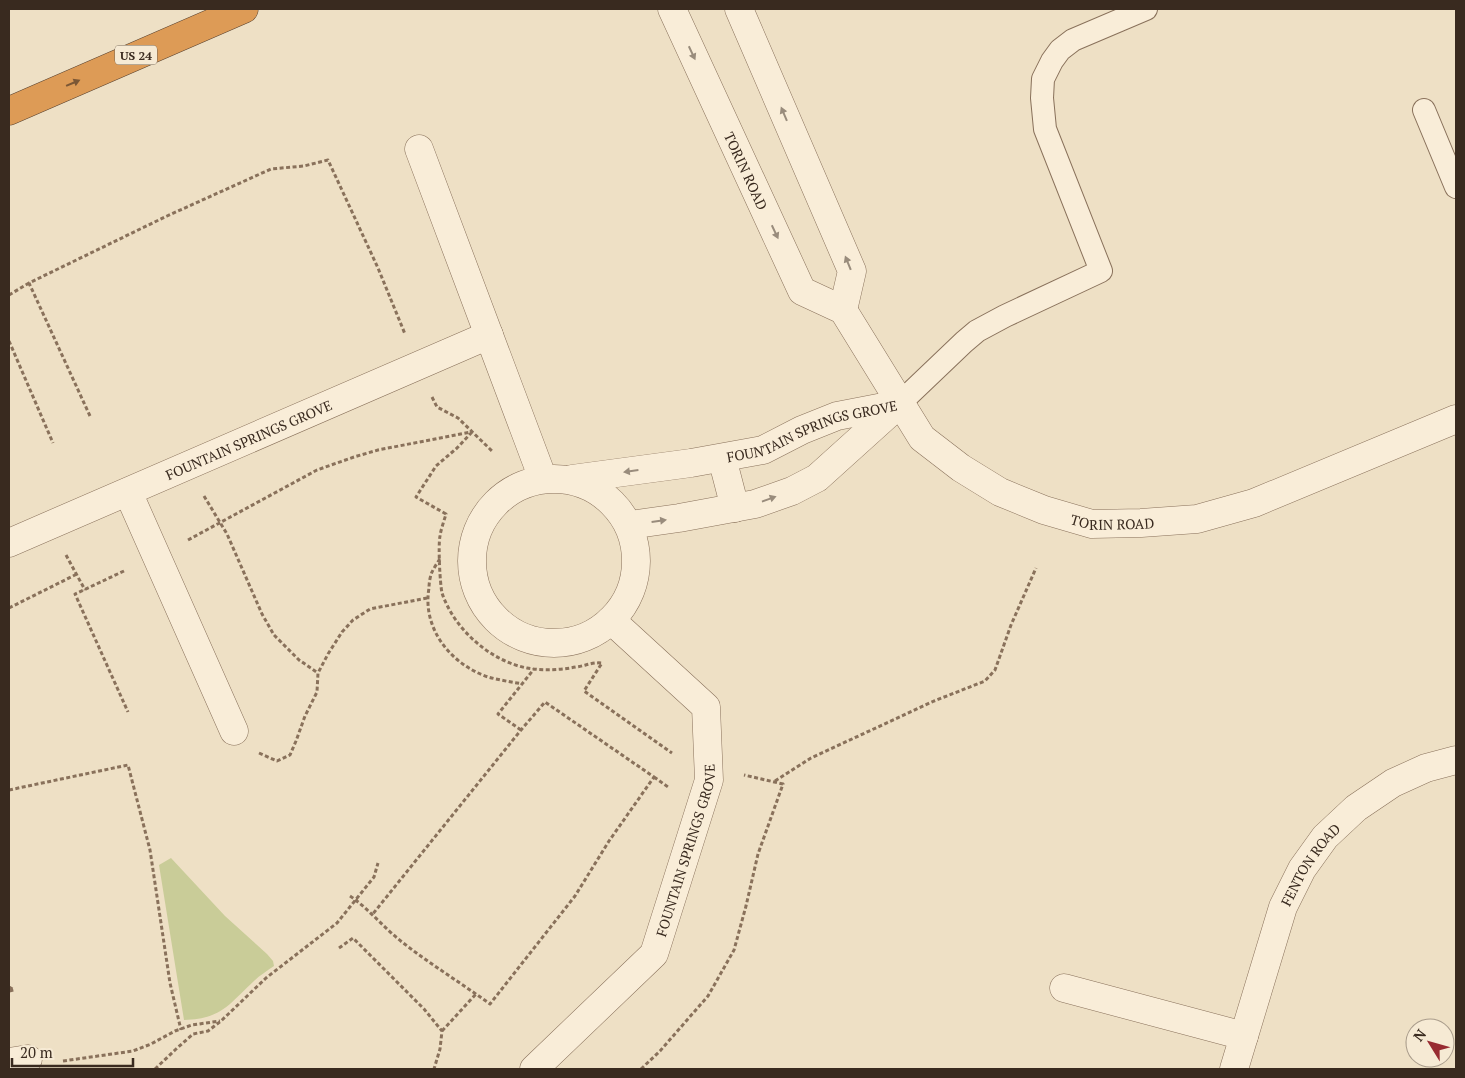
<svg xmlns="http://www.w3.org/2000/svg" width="1465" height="1078" viewBox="0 0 1465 1078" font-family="'PT Serif',serif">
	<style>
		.green { fill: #c9cc98 }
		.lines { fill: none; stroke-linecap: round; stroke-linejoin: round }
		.lane-casing { stroke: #89715b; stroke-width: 24 }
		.street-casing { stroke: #89715b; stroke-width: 29 }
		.highway-casing { stroke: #57402f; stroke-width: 29 }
		.path { stroke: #89715b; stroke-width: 3; stroke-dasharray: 4 2.5; stroke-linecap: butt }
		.lane { stroke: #f9edd8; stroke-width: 22 }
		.street { stroke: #f9edd8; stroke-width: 28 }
		.highway { stroke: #dd9b56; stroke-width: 28 }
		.oneway { fill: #998c7c }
		.oneway2 { fill: #7b5735 }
		.labels { text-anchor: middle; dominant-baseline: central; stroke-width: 4; stroke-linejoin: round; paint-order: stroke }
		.shield { fill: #f6ead4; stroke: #726455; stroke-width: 1 }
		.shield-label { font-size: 12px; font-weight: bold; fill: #392a1f }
		.street-label { font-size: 14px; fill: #392a1f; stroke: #f6ead4 }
	</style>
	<rect width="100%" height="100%" fill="#eee0c5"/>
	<path class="green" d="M171,858L225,916L267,954L273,961L274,966C267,971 260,975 254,981C229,1004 222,1019 184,1020L159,865Z"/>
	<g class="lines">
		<defs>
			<path id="lane" d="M1424,110L1456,187
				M899,404L964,342L977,331L1005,316L1101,271L1045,129L1042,98L1043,79L1052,61L1060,50L1073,40L1146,9"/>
			<g id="street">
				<path id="s1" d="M672,9L802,291L843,310L922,438L961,468L1000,492L1044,510L1092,524L1141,523L1197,519L1254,503L1456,419"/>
				<path d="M739,9L852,271L843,310"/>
				<path d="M419,149L543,479"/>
				<path d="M722,458L735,508"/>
				<circle cx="554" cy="561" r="82"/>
				<path id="s2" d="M572,479L691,463L763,450L802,430L837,416L899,404"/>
				<path d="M128,492L234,731"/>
				<path d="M630,525L679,518L755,504L792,491L817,478L899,404"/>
				<path id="s3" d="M9,543L489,335"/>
				<path d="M1064,988L1244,1036"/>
				<path d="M9,1062L28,1059"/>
				<path id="s4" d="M534,1069L654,954L709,780L706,707L611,620"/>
				<path id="s5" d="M1234,1069L1283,907L1302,869L1325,837L1356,808L1393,783L1426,768L1456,760"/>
			</g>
			<path id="highway" d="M9,111L244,9"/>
		</defs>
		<use href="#lane" class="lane-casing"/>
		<use href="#street" class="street-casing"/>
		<use href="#highway" class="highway-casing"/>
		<path class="path" d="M9,295L29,283
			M9,341L53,443
			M432,397L437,407L458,418L493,452
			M90,416L29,283L167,216L271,169L304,166L328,160L378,268L405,334
			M472,432L457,448L436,466L416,497L446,514C444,521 441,529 440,536C438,546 440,584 442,593C454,629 490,661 527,668C543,671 560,670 576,667C585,666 592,662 602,663L584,691L672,753
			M204,496L227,534L262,614L274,635L299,660L318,673
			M188,540L317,470L354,457L378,450L471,432
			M66,555L85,590
			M440,559C437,563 434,568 432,572C430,577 429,583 429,588C422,628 450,664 488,677C499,680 511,682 523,684
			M124,571L75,594L128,712
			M9,608L77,574
			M521,730L498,714L534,669
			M259,753L277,761L290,755L296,741L305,716L317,692L318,673L328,654L342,632L353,620L370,609L427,598
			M654,777L668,787H670
			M775,781L811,758L934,701L985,681L995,670L1011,625L1036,568
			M9,790L128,765L150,850L170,983L181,1030
			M350,896C369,909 384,928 402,942C430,964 461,983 490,1004L575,896L609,841L654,777L545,702L521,730L372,915
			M339,948L353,938L424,1009L442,1031L440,1049L434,1069
			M9,987L14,990L9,991
			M442,1031L476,994
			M63,1061L133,1051L151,1044L175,1031L192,1025L220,1021
			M155,1069L175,1050L193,1034L208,1031L221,1021L266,978L337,923L374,877L378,863
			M641,1069L660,1051L708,996L734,950L746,906L758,854L783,784L744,775"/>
		<use href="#lane" class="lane"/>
		<use href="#street" class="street"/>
		<use href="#highway" class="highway"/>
	</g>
	<defs><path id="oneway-solid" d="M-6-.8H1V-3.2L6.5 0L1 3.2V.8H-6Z" transform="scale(1.25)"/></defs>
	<g class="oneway">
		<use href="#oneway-solid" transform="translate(692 53) rotate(65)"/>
		<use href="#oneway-solid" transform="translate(784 114) rotate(-113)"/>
		<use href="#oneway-solid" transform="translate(775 232) rotate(65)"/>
		<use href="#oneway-solid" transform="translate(848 263) rotate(-112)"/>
		<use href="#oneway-solid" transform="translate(631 471) rotate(172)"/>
		<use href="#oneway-solid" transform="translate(769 499) rotate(-20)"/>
		<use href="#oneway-solid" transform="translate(659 521) rotate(-8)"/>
	</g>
	<use class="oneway2" href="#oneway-solid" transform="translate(73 83) rotate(-23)"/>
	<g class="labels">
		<rect class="shield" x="115" y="45.5" width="42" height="19" rx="4"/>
		<g class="shield-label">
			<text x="136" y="55">US 24</text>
		</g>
		<g class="street-label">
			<text stroke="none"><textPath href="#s1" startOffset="178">TORIN ROAD</textPath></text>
			<text stroke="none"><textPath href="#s2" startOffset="246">FOUNTAIN SPRINGS GROVE</textPath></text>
			<text stroke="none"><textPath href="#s3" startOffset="261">FOUNTAIN SPRINGS GROVE</textPath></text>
			<text stroke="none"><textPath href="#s1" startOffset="719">TORIN ROAD</textPath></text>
			<text stroke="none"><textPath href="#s4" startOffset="275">FOUNTAIN SPRINGS GROVE</textPath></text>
			<text stroke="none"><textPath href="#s5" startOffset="220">FENTON ROAD</textPath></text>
		</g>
	</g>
	<rect width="1465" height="1078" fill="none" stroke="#392a1f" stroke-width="20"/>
	<g transform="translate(1430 1043) rotate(307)"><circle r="24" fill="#f6ead4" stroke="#aa9d8c"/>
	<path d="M0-4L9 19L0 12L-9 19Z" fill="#982b31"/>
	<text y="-8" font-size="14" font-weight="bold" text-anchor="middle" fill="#392a1f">N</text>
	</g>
	<path d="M12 1058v8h121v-8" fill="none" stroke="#392a1f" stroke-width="2.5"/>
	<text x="20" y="1058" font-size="15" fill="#392a1f" stroke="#f6ead4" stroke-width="4" paint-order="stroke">20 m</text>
</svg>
